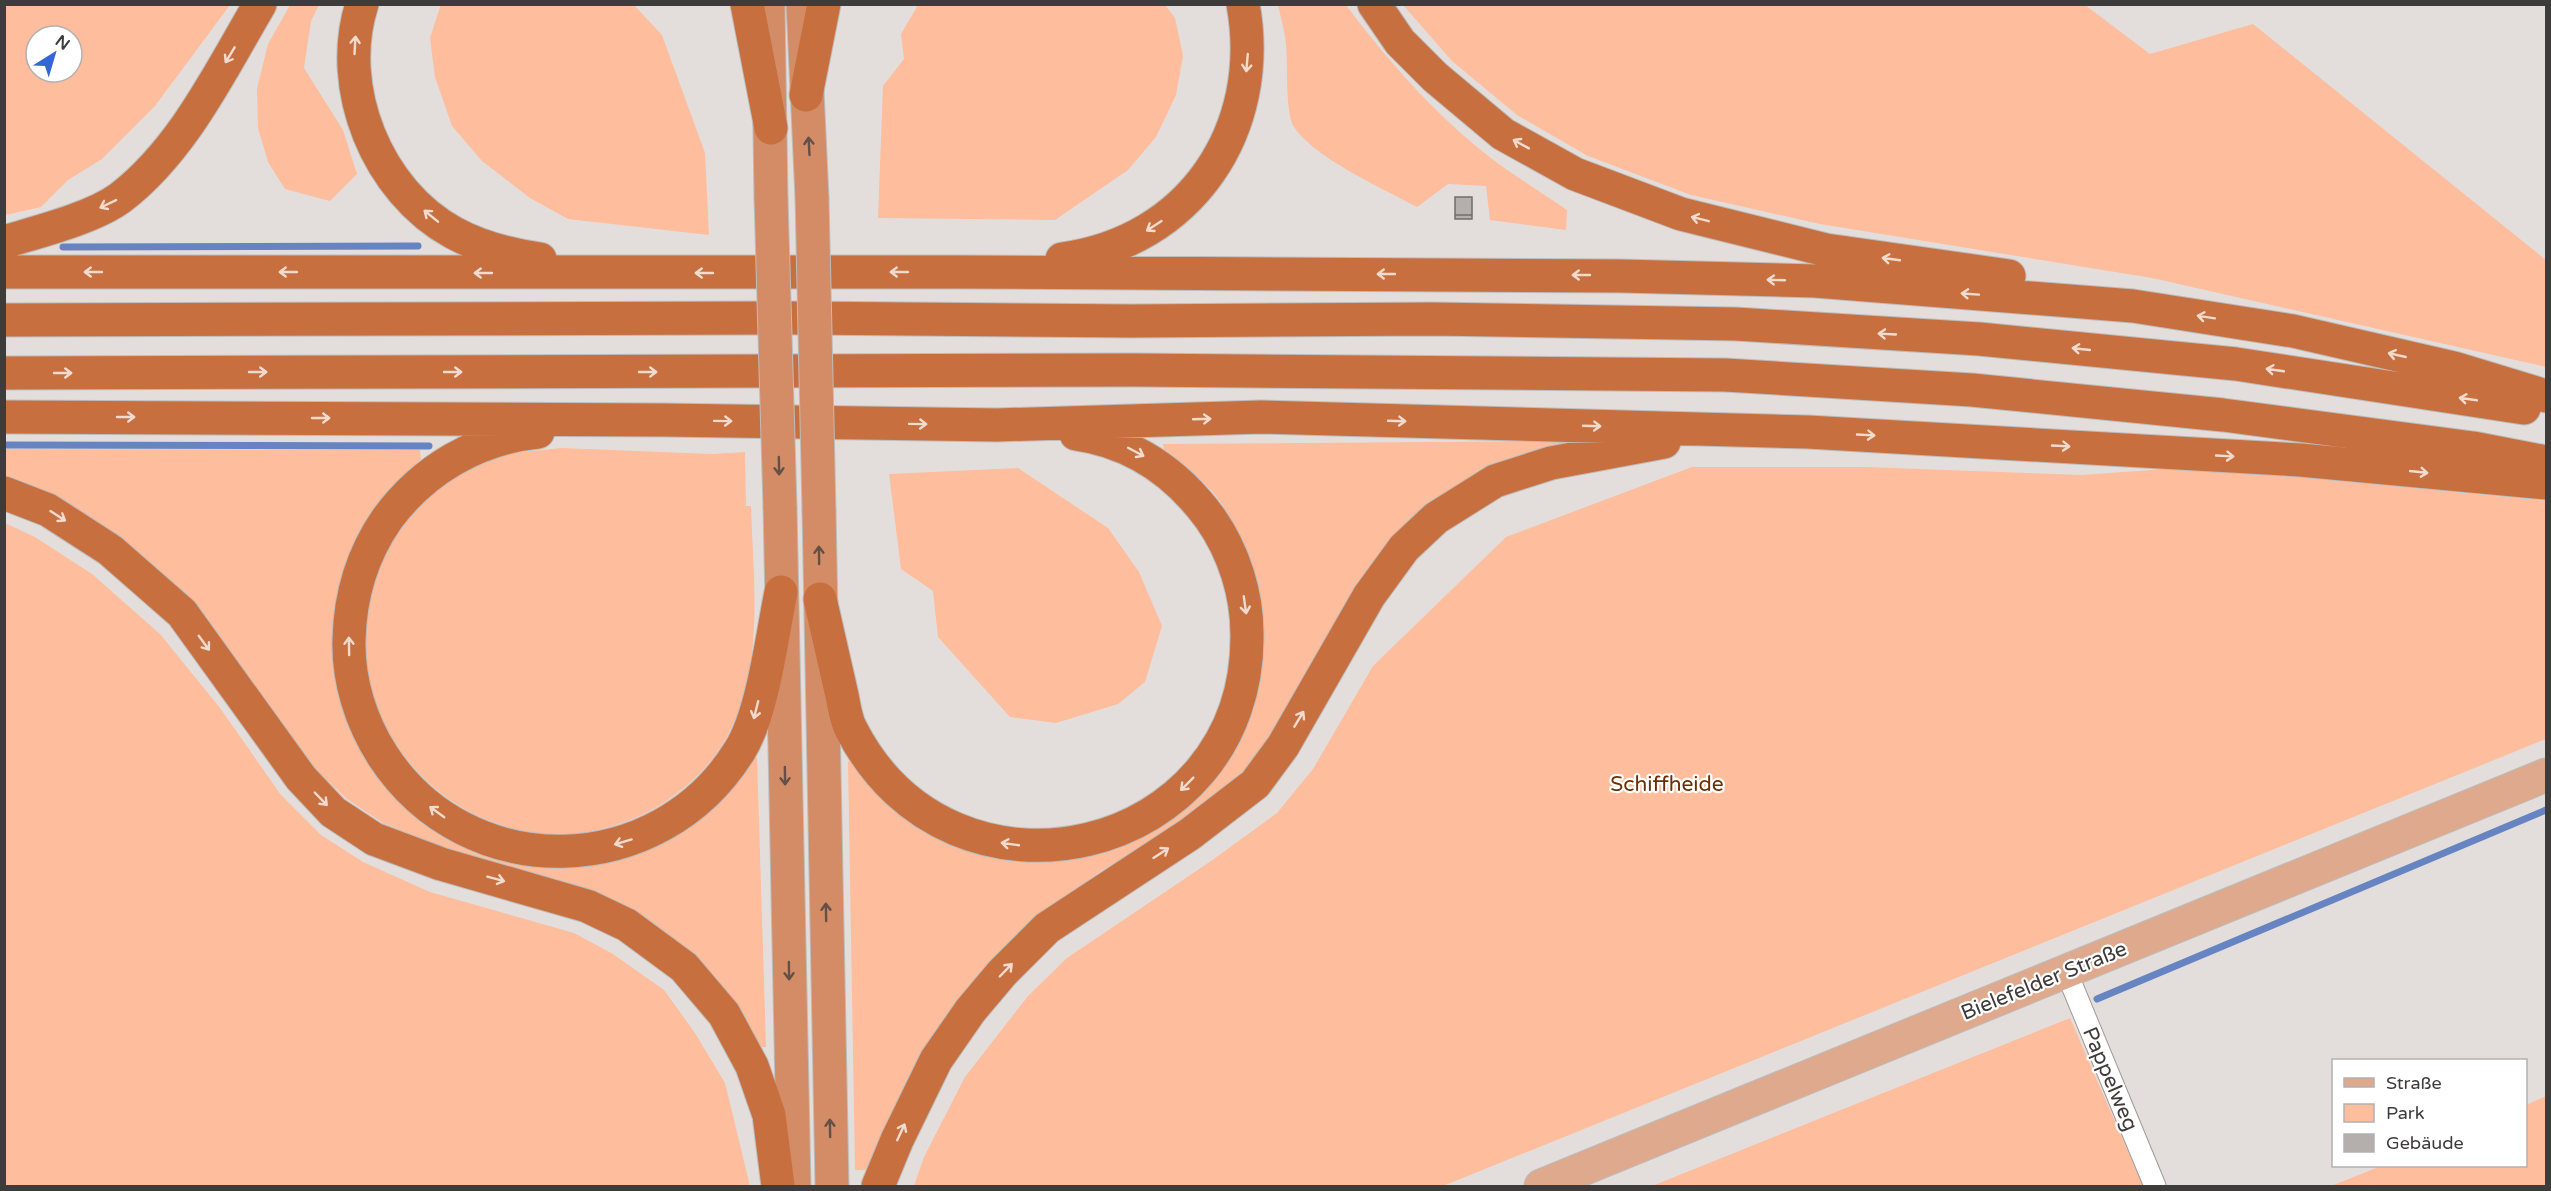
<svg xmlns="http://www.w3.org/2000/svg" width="2551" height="1191" viewBox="0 0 2551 1191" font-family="'Varela Round',sans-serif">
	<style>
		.green { fill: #febd9c; fill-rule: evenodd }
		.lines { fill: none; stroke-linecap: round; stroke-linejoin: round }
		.stream { stroke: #6684c1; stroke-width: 7 }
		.building { fill: #b4afad; stroke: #726d6b; stroke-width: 1.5 }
		.minor-casing { stroke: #9f9a97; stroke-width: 23 }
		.primary-casing { stroke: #bdbdbc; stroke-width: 35 }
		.trunk-casing { stroke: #bdbdbc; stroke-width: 35 }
		.motorway-casing { stroke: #bdbdbc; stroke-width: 35 }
		.minor { stroke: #fff; stroke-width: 21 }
		.primary { stroke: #dea98c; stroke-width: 33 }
		.trunk { stroke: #d38c66; stroke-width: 33 }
		.motorway { stroke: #c86f3f; stroke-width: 33 }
		.trunk-bridge-casing { stroke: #bdbdbc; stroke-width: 35; stroke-linecap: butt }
		.trunk-bridge { stroke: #d38c66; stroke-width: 33 }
		.oneway { stroke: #f1dbcf }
		.oneway2 { stroke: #635046 }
		.labels { text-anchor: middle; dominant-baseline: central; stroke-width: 4.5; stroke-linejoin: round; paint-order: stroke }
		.park-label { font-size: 21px; fill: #6d2e02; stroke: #fff }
		.street-label { font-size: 21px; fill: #3e3c3b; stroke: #fff }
	</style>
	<rect width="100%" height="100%" fill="#e3dedc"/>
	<path class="green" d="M441,4L634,5L662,35L705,153L709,235L568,219L530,198L482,161L452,126L435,77L430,38Z
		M4,5L5,4L230,5L155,106L102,159L68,180L41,207L5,215ZM36,36H72V72H36Z
		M290,5H319L311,21L304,68L343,130L357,174L330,201L285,189L268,162L258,128L257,89L268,44Z
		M918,5H1165L1175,18L1183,56L1176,95L1156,137L1128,170L1055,220L878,218L883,86L904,59L901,34Z
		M1278,5H1346C1387,60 1433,112 1487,155C1513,175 1541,192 1567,210L1566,230L1490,220L1486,186L1448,184L1417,207C1384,189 1314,158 1294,127C1285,113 1288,64 1286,45C1285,32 1281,18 1278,5Z
		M1403,5H2085L2150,54L2253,24L2546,260V367L2152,278L1820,224L1691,195L1588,156L1517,115L1452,61Z
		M1569,441V446L1434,505L1300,701L1244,774L1182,822L1098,873L1039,917L868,1170H855L848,762L849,761C892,819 950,857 1023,860C1043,861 1062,862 1082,858C1156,844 1211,792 1243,725C1247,715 1255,703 1258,692C1260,684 1260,674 1261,665C1265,626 1263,600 1249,563C1240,537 1228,508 1209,488C1195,474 1179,462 1164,450L1163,444Z
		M561,448L712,454L745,452L746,506H751C753,576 763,648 737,715C722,754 695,783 660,805C547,873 411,815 371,692C363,668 362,627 367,603C370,591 375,579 379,568C394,523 432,488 474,466C480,463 486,459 493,457C514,451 539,451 561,448Z
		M4,449L420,450L421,459L381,501L334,656L428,823L652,845L698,820L731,784L752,754L757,757L766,1047H758L594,893L545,876L445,849L383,823L347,799L313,767L194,604L5,478Z
		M1692,467H1866L2082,475L2166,469L2296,477L2546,501V739L1443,1186H914L924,1157L965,1077L1028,996L1067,958L1211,861L1277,813L1313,769L1373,666L1506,537Z
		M1018,468L1108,528L1139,572L1162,626L1145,682L1118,704L1056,723L1010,717L938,637L933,591L901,569L889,474Z
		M5,523L35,537L92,574L160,634L220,708L281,795L321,835L363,862L430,892L574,933L613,954L664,990L695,1033L725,1083L750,1186H5Z
		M2070,1018L2143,1186H1652Z
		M2546,1096V1186H2331L2381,1166H2526V1105Z"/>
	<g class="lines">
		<path class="stream" d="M63,247L418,246
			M4,445L429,446
			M2097,999L2546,810"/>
	</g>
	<path class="building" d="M1455,197H1472V215H1455Z
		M1455,215H1472V219H1455Z"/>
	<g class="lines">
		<defs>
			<path id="minor" d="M2066,971L2155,1186"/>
			<path id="primary" d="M1541,1186L2546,775"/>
			<path id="trunk" d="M768,4L771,198
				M803,4L812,198
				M780,507L794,1186
				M819,511L832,1186"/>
			<path id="motorway" d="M362,4C335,88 377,191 454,233C480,247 511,255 540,259
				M747,4L771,128
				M1374,4L1400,42L1435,77L1503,134L1575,174L1681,214L1826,250L2009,276
				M806,95L824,4
				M4,242C37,232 93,218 120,198C183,150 221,70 260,4
				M1062,259C1190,242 1266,130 1243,4
				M4,272H957L1621,276L1815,281L2133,306L2293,331L2454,368L2546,396
				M4,320L800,318L1131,321L1433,319L1736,324L1979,339L2236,364L2524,408
				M4,373L1135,370L1725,375L1972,390L2223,415L2473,448L2546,462
				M4,417L664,420L997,425L1261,417L1808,432L2300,460L2546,483
				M538,432C477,438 423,470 387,519C362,555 350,596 349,640C348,681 361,722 383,756C468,886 659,882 740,750C763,713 772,636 781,592
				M4,493L48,510L110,550L182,613L301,778L333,812L374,839L441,864L587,906L627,925L684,967L724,1014L752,1066L769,1115L778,1186
				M820,599C827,630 834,660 841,691C844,703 845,718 851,729C952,927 1250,857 1247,634C1247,594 1234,552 1210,518C1177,473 1132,442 1076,434
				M878,1186L897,1140L936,1060L970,1011L1002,973L1047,928L1190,834L1255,784L1283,746L1369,596L1404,548L1436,518L1495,481L1551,463L1664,442"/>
		</defs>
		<use href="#minor" class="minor-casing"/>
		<use href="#primary" class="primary-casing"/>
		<use href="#trunk" class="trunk-casing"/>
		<use href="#motorway" class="motorway-casing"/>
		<use href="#minor" class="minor"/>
		<use href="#primary" class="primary"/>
		<use href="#trunk" class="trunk"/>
		<use href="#motorway" class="motorway"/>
		<defs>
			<path id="trunk-bridge" d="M771,198L780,507
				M812,198L819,511"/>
		</defs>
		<use href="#trunk-bridge" class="trunk-bridge-casing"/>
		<use href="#trunk-bridge" class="trunk-bridge"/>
	</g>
	<defs><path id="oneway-shaft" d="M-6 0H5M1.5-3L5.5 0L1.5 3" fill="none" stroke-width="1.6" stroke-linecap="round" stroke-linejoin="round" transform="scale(1.5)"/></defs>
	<g class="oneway">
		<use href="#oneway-shaft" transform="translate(355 45) rotate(-87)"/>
		<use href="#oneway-shaft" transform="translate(230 55) rotate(121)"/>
		<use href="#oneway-shaft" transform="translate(1247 63) rotate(95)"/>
		<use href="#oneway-shaft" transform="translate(1521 144) rotate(-151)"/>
		<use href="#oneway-shaft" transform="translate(108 204) rotate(154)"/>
		<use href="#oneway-shaft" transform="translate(431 216) rotate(-141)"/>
		<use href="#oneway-shaft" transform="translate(1700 219) rotate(-166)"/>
		<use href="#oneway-shaft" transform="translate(1154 226) rotate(147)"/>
		<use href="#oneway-shaft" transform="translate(1891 259) rotate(-172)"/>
		<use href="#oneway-shaft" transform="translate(93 272) rotate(-180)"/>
		<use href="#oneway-shaft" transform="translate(288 272) rotate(-180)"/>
		<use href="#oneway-shaft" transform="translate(899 272) rotate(180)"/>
		<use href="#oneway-shaft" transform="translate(483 273) rotate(-180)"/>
		<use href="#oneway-shaft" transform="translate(704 273) rotate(180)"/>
		<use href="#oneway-shaft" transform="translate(1386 274) rotate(-180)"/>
		<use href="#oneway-shaft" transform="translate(1581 275) rotate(-180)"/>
		<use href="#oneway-shaft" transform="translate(1776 280) rotate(-178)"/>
		<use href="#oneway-shaft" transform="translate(1970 294) rotate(-176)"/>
		<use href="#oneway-shaft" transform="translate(2206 317) rotate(-171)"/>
		<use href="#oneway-shaft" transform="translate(1887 334) rotate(-177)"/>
		<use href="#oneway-shaft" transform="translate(2081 349) rotate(-174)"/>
		<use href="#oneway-shaft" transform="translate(2397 355) rotate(-167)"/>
		<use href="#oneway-shaft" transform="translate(2275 370) rotate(-172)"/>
		<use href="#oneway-shaft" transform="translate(258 372)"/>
		<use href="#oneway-shaft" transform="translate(453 372)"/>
		<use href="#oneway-shaft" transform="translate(648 372)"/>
		<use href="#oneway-shaft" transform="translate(63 373)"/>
		<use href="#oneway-shaft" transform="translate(2468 399) rotate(-172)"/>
		<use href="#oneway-shaft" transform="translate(126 417)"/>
		<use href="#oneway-shaft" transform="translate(321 418)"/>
		<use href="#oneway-shaft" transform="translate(1202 419) rotate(-2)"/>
		<use href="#oneway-shaft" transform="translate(723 421) rotate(1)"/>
		<use href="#oneway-shaft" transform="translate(1397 421) rotate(2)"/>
		<use href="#oneway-shaft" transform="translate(918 424) rotate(1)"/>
		<use href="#oneway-shaft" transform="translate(1592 426) rotate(2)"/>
		<use href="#oneway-shaft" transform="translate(1866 435) rotate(3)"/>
		<use href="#oneway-shaft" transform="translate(2061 446) rotate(3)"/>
		<use href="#oneway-shaft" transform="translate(1136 452) rotate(28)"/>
		<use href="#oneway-shaft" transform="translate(2225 456) rotate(3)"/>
		<use href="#oneway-shaft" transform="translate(2419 472) rotate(6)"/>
		<use href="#oneway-shaft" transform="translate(58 516) rotate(33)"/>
		<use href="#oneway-shaft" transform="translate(1245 605) rotate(82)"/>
		<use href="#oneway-shaft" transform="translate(204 643) rotate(54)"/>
		<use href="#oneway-shaft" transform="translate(349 646) rotate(-91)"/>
		<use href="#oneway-shaft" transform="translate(756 710) rotate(104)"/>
		<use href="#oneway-shaft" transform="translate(1299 719) rotate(-59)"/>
		<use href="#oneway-shaft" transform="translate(1187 784) rotate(135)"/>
		<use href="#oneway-shaft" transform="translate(321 799) rotate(46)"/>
		<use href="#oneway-shaft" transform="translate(437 812) rotate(-144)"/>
		<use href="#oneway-shaft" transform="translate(623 842) rotate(163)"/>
		<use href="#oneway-shaft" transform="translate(1010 844) rotate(-172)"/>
		<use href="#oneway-shaft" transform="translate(1161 853) rotate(-33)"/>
		<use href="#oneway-shaft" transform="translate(496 879) rotate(15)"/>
		<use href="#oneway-shaft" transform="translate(1006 970) rotate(-46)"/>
		<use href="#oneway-shaft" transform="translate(901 1132) rotate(-65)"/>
	</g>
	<g class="oneway2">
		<use href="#oneway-shaft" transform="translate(809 146) rotate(-93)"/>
		<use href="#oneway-shaft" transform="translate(779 466) rotate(89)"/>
		<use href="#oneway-shaft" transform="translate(819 555) rotate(-91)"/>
		<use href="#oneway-shaft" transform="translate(785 776) rotate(89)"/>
		<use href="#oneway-shaft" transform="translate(826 912) rotate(-91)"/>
		<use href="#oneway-shaft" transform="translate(789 971) rotate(89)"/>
		<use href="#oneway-shaft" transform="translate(830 1128) rotate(-91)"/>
	</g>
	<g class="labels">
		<g class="park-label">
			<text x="1667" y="784">Schiffheide</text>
		</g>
		<g class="street-label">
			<text transform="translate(2044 981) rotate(-22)">Bielefelder Straße</text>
			<text transform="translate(2110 1079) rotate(67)">Pappelweg</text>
		</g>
	</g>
	<rect width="2551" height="1191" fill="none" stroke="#3e3c3b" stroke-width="12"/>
	<rect x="2332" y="1059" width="195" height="108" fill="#ffffff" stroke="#b2b1b1" stroke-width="1.5"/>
	<rect x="2344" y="1078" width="30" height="9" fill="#dea98c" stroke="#b2b1b1" stroke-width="1.5"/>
	<text x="2386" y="1089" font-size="18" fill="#3e3c3b">Straße</text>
	<rect x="2344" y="1104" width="30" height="18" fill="#febd9c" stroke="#b2b1b1" stroke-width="1.5"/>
	<text x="2386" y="1119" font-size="18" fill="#3e3c3b">Park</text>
	<rect x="2344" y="1134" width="30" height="18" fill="#b4afad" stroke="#b2b1b1" stroke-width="1.5"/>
	<text x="2386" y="1149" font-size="18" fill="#3e3c3b">Gebäude</text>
	<g transform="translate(54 54) rotate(37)"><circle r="28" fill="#ffffff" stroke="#b2b1b1" stroke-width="1.5"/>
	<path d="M0-4.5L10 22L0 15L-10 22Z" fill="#3566d5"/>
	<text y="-9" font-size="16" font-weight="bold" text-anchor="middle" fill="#3e3c3b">N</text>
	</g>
</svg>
